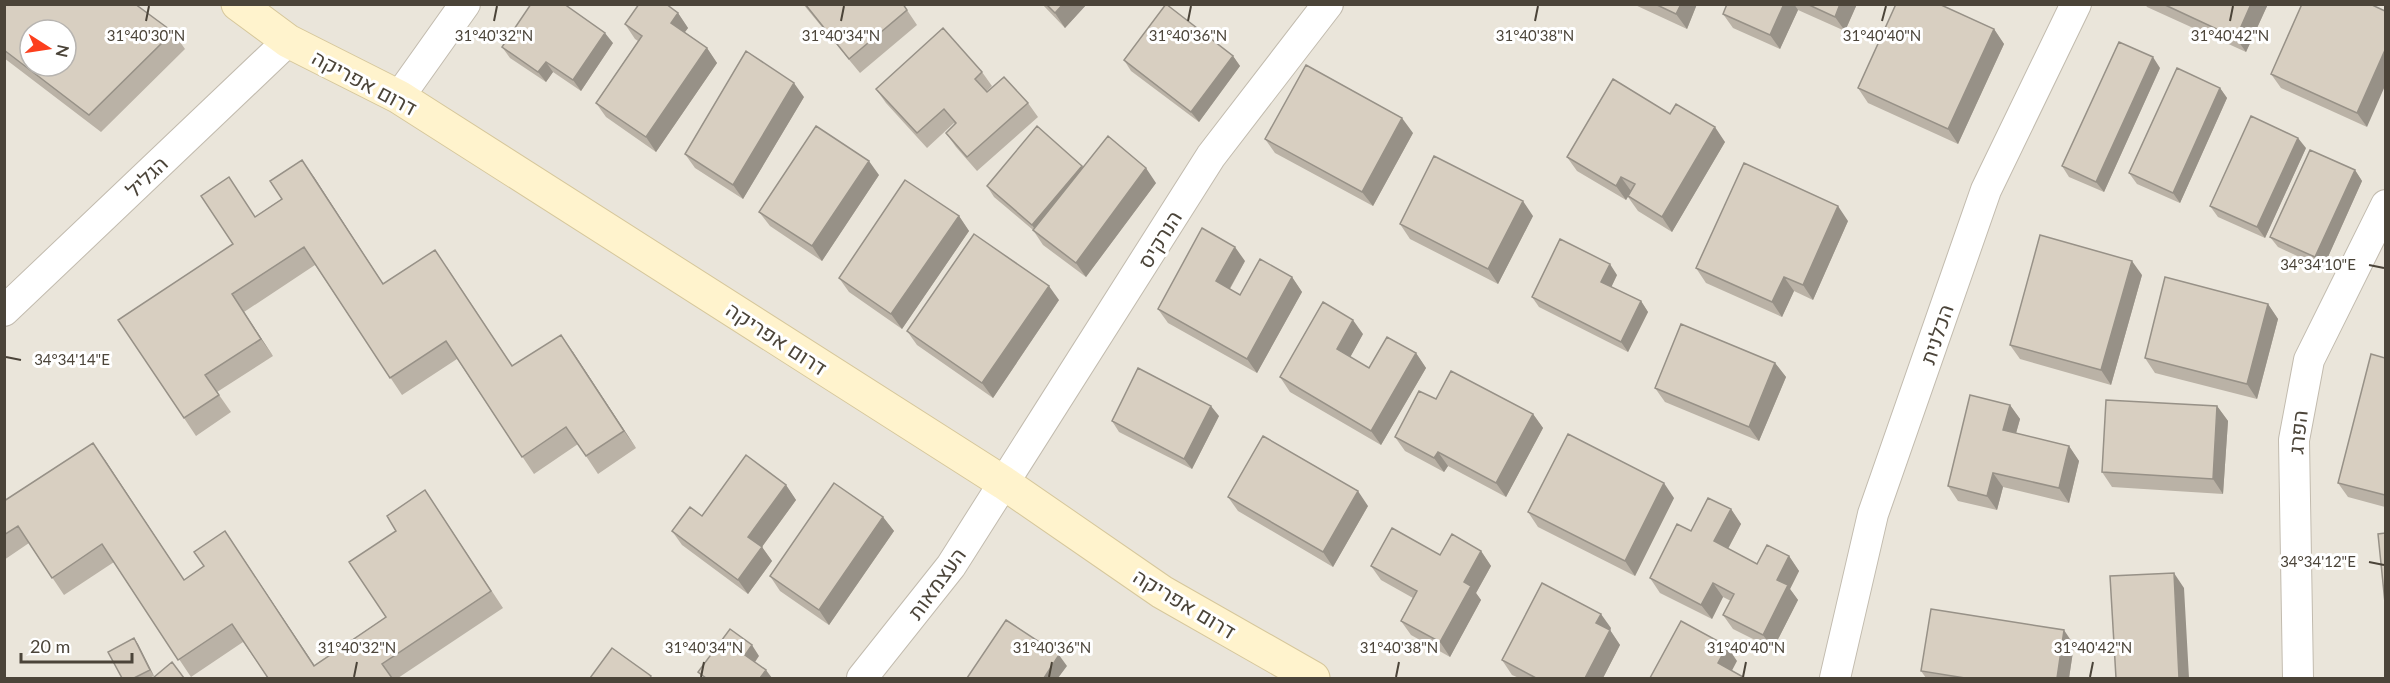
<svg xmlns="http://www.w3.org/2000/svg" width="2390" height="683" viewBox="0 0 2390 683" font-family="Lato,Heebo,sans-serif">
	<style>
		.residential { fill: #eae5da; fill-rule: evenodd }
		.lines { fill: none; stroke-linecap: round; stroke-linejoin: round }
		.street-casing { stroke: #c2bbae; stroke-width: 32 }
		.secondary-casing { stroke: #d6c79b; stroke-width: 35 }
		.street { stroke: #fff; stroke-width: 30 }
		.secondary { stroke: #fff3cd; stroke-width: 33 }
		.wall { fill: #bab2a6 }
		.shaded-wall { fill: #979187 }
		.building { fill: #d8cfc1; stroke: #979187; stroke-width: 1.5; fill-rule: evenodd }
		.ticks { fill: none; stroke: #4b4439; stroke-width: 2 }
		.labels { text-anchor: middle; dominant-baseline: central; stroke-width: 6; stroke-linejoin: round; paint-order: stroke }
		.street-label { font-size: 21px; fill: #4b4439; stroke: #fff }
		.ticks-label { font-size: 15px; text-anchor: middle; fill: #4b4439; stroke: #fff; stroke-width: 6; stroke-linejoin: round; paint-order: stroke }
	</style>
	<rect width="100%" height="100%" fill="#f6f3ec"/>
	<path class="residential" d="M5,5H2385V678H5ZM30,30H66V66H30Z"/>
	<g class="lines">
		<defs>
			<path id="street" d="M399,97L465,4
				M4,311L288,41
				M862,678L951,566L1211,156L1328,4
				M1835,678L1873,514L1986,190L2076,4
				M2298,678L2294,440L2309,360L2386,205"/>
			<path id="secondary" d="M238,4L288,41L399,97L1004,483L1162,592L1313,678"/>
		</defs>
		<use href="#street" class="street-casing"/>
		<use href="#secondary" class="secondary-casing"/>
		<use href="#street" class="street"/>
		<use href="#secondary" class="secondary"/>
	</g>
	<path class="wall" d="M4,4L173,32L185,49L101,132L4,58Z
		M803,4H903L917,25L860,73Z
		M1042,4H1087L1065,28Z
		M1633,4H1697L1687,29Z
		M1727,4H1857L1845,31L1798,10L1780,49L1733,28L1723,14Z
		M2145,4H2268L2246,52L2147,7Z
		M2302,4L2367,127L2281,88L2271,74Z
		M678,13L688,28L685,32L707,48L717,63L656,152L606,117L596,103L638,41L635,39L625,24Z
		M1994,29L2004,44L1958,144L1868,103L1858,88Z
		M613,43L581,91L553,72L546,82L510,58L502,47Z
		M1233,56L1240,66L1199,122L1131,71L1124,60Z
		M2160,68L2104,192L2069,177L2062,166Z
		M982,72L992,86L986,92L1028,103L1038,117L977,171L956,147L946,133L955,124L954,123L927,148L886,103L876,89Z
		M2220,88L2227,98L2180,203L2137,184L2129,173Z
		M804,97L743,199L695,168L685,154Z
		M1670,114L1725,142L1672,232L1638,211L1628,197L1626,200L1577,171L1567,157Z
		M1413,133L1373,206L1275,153L1265,139Z
		M2306,148L2265,238L2218,217L2210,206Z
		M1083,167L1156,183L1086,277L1043,245L1033,230L994,197L987,186Z
		M2355,170L2362,181L2323,268L2278,247L2270,237Z
		M879,175L822,261L770,226L759,212Z
		M314,177L383,284L447,267L513,366L573,352L636,448L598,474L578,444L534,474L457,359L402,395L315,265L244,312L273,356L217,392L231,412L196,436L184,418L256,216Z
		M959,216L969,231L902,329L849,292L839,278Z
		M1533,216L1498,284L1410,239L1400,224Z
		M1848,221L1813,300L1794,291L1782,317L1706,283L1696,268Z
		M1245,261L1230,289L1240,295L1292,277L1302,292L1257,373L1168,323L1158,309Z
		M1617,275L1611,287L1641,301L1648,312L1628,352L1539,307L1532,297Z
		M2142,275L2111,385L2020,359L2010,345Z
		M1059,300L993,398L917,345L907,331Z
		M2268,304L2278,319L2257,399L2155,373L2145,358Z
		M1363,334L1350,357L1369,368L1416,353L1426,368L1381,445L1290,392L1280,377Z
		M2385,358V507L2348,497L2338,483Z
		M1775,363L1786,377L1759,441L1665,402L1655,388Z
		M1436,399L1533,414L1543,428L1506,497L1448,466L1444,472L1405,451L1395,437Z
		M2010,405L2020,419L2016,433L2069,446L2079,461L2069,503L2003,487L1997,510L1958,501L1948,486Z
		M2217,406L2228,421L2223,494L2112,487L2102,472Z
		M1219,416L1192,469L1119,432L1112,421Z
		M105,460L184,580L204,566L225,531L314,665L386,617L437,508L503,608L398,678H268L243,642L191,677L114,562L64,595L29,543L4,560V501Z
		M786,485L796,500L762,547L772,561L748,594L682,545L672,531L702,516Z
		M1228,497L1368,506L1333,567L1238,511Z
		M1674,498L1635,576L1538,527L1528,512Z
		M1731,509L1741,524L1728,549L1757,564L1789,556L1799,571L1790,589L1798,600L1773,649L1733,629L1723,615L1731,601L1723,597L1712,619L1660,593L1650,578L1691,531Z
		M883,517L894,531L829,625L780,591L770,576Z
		M1481,551L1491,566L1476,593L1481,600L1450,657L1411,635L1401,621L1413,598L1381,580L1371,566L1440,555Z
		M1611,628L1610,630L1620,645L1603,678H1519L1512,675L1502,660Z
		M134,638L138,644L154,676L149,678H122Z
		M2074,645L2069,678H1926L1921,671Z"/>
	<path class="shaded-wall" d="M1063,4H1087L1065,28L1055,13Z
		M1681,4H1697L1687,29L1676,14Z
		M1784,4H1794L1798,10L1780,49L1770,35Z
		M1840,4H1857L1845,31L1835,17Z
		M2251,4H2268L2246,52L2236,38Z
		M678,13L688,28L681,37L671,23Z
		M1994,29L2004,44L1958,144L1948,129Z
		M605,33L613,43L581,91L573,80Z
		M707,48L717,63L656,152L646,137Z
		M2385,50V86L2367,127L2357,113Z
		M1233,56L1240,66L1199,122L1191,112Z
		M2153,57L2160,68L2104,192L2096,182Z
		M546,62L553,72L546,82L538,72Z
		M794,83L804,97L743,199L733,185Z
		M2220,88L2227,98L2180,203L2173,193Z
		M1402,118L1413,133L1373,206L1362,192Z
		M1715,127L1725,142L1672,232L1662,217Z
		M2298,138L2306,148L2265,238L2257,227Z
		M302,160L314,177L395,302L383,284Z
		M869,161L879,175L822,261L812,246Z
		M1082,166L1090,176L1039,235L1032,225Z
		M1146,168L1156,183L1086,277L1076,263Z
		M2355,170L2362,181L2323,268L2315,257Z
		M1621,177L1631,191L1626,200L1616,186Z
		M1523,201L1533,216L1498,284L1488,269Z
		M1838,206L1848,221L1813,300L1803,285Z
		M959,216L969,231L902,329L891,314Z
		M1235,247L1245,261L1226,295L1216,281Z
		M2132,261L2142,275L2111,385L2101,370Z
		M1610,264L1617,275L1609,292L1601,282Z
		M1292,277L1302,292L1257,373L1247,359Z
		M1784,277L1794,291L1782,317L1772,302Z
		M1049,286L1059,300L993,398L982,383Z
		M232,294L244,312L273,356L261,339Z
		M1641,301L1648,312L1628,352L1621,342Z
		M2268,304L2278,319L2257,399L2247,384Z
		M1353,320L1363,334L1347,363L1337,349Z
		M561,335L573,352L636,448L624,431Z
		M1416,353L1426,368L1381,445L1371,431Z
		M1775,363L1786,377L1759,441L1749,427Z
		M2010,405L2020,419L2013,444L2003,430Z
		M1211,406L1219,416L1192,469L1184,459Z
		M2217,406L2228,421L2223,494L2213,479Z
		M1533,414L1543,428L1506,497L1496,483Z
		M93,443L105,460L196,598L184,580Z
		M2069,446L2079,461L2069,503L2059,488Z
		M1438,452L1448,466L1444,472L1434,458Z
		M1993,473L2003,487L1997,510L1987,496Z
		M1664,483L1674,498L1635,576L1625,561Z
		M786,485L796,500L759,551L762,547L772,561L748,594L738,580L748,537Z
		M1358,491L1368,506L1333,567L1323,552Z
		M1731,509L1741,524L1724,556L1714,541Z
		M883,517L894,531L829,625L819,610Z
		M225,531L323,678L314,666Z
		M1481,551L1491,566L1476,593L1481,600L1450,657L1440,642L1464,582Z
		M1789,556L1799,571L1790,589L1798,600L1773,649L1763,635L1777,580Z
		M2174,573L2184,588L2189,678H2179Z
		M1713,583L1723,597L1712,619L1701,605Z
		M1601,614L1611,628L1606,638L1596,623Z
		M1610,630L1620,645L1603,678H1585Z
		M2064,630L2074,645L2069,678H2057Z
		M134,638L138,644L154,676L150,670Z
		M752,645L759,656L753,665L745,655Z
		M1727,646L1737,661L1728,678L1718,663Z
		M1059,655L1067,666L1058,678H1044Z
		M766,670L772,678H760Z"/>
	<path class="building" d="M4,4H135L173,32L89,115L4,50ZM30,30H66V66H30Z
		M531,4H564L605,33L573,80L546,62L538,72L502,47Z
		M639,4H666L678,13L671,23L707,48L646,137L596,103L642,36L625,24Z
		M805,4H903L907,10L849,59Z
		M1046,4H1063L1055,13Z
		M1166,4L1233,56L1191,112L1124,60Z
		M1655,4H1681L1676,14Z
		M1727,4H1784L1770,35L1723,14Z
		M1807,4H1840L1835,17Z
		M1896,4H1939L1994,29L1948,129L1858,88Z
		M2163,4H2251L2236,38Z
		M2302,4H2370L2385,11V50L2357,113L2271,74Z
		M943,28L982,72L975,79L987,92L1004,77L1028,103L967,157L946,133L956,123L944,109L917,133L876,89Z
		M2119,42L2153,57L2096,182L2062,166Z
		M746,51L794,83L733,185L685,154Z
		M1306,65L1402,118L1362,192L1265,139Z
		M2177,68L2220,88L2173,193L2129,173Z
		M1613,79L1670,114L1676,104L1715,127L1662,217L1628,196L1635,184L1621,177L1616,186L1567,157Z
		M2251,116L2298,138L2257,227L2210,206Z
		M816,126L869,161L812,246L759,212Z
		M1037,126L1082,166L1032,225L987,186Z
		M1108,136L1146,168L1076,263L1033,230Z
		M2310,150L2355,170L2315,257L2270,237Z
		M1434,156L1523,201L1488,269L1400,224Z
		M302,160L383,284L435,250L512,366L561,335L624,431L586,456L566,427L522,457L446,341L390,378L304,247L232,294L261,339L205,375L219,395L184,418L118,320L233,244L201,196L229,177L255,217L282,199L270,181Z
		M1744,163L1838,206L1803,285L1784,277L1772,302L1696,268Z
		M905,180L959,216L891,314L839,278Z
		M1202,228L1235,247L1216,281L1240,295L1260,259L1292,277L1247,359L1158,309Z
		M974,234L1049,286L982,383L907,331Z
		M2040,235L2132,261L2101,370L2010,345Z
		M1560,239L1610,264L1601,282L1641,301L1621,342L1532,297Z
		M2165,277L2268,304L2247,384L2145,358Z
		M1323,302L1353,320L1337,349L1369,368L1387,337L1416,353L1371,431L1280,377Z
		M1681,324L1775,363L1749,427L1655,388Z
		M2371,354L2385,358V495L2338,483Z
		M1138,368L1211,406L1184,459L1112,421Z
		M1451,371L1533,414L1496,483L1438,452L1434,458L1395,437L1419,391L1436,399Z
		M1970,395L2010,405L2003,430L2069,446L2059,488L1993,473L1987,496L1948,486Z
		M2106,400L2217,406L2213,479L2102,472Z
		M1568,434L1664,483L1625,561L1528,512Z
		M1263,436L1358,491L1323,552L1228,497Z
		M93,443L184,580L204,566L194,552L225,531L314,666L386,617L349,562L396,531L387,516L425,490L491,591L382,664L392,678H268L232,624L178,660L102,544L52,578L18,526L4,535V501Z
		M746,455L786,485L748,537L762,547L738,580L672,531L690,507L702,516Z
		M834,483L883,517L819,610L770,576Z
		M1708,498L1731,509L1714,541L1757,564L1767,545L1789,556L1777,580L1788,585L1763,635L1723,615L1734,594L1713,583L1701,605L1650,578L1677,524L1691,531Z
		M1392,528L1440,555L1452,534L1481,551L1464,582L1471,586L1440,642L1401,621L1417,591L1371,566Z
		M2385,533V603L2378,534Z
		M2174,573L2179,678H2116L2110,576Z
		M1542,583L1601,614L1596,623L1610,630L1585,678H1536L1502,660Z
		M1931,609L2064,630L2057,678H1965L1921,671Z
		M1006,620L1059,655L1044,678H967Z
		M1681,621L1727,646L1718,663L1745,678H1650Z
		M730,629L752,645L745,655L766,670L760,678H706L698,672Z
		M134,638L150,670L134,678H122L108,652Z
		M612,648L651,676L650,678H590Z
		M172,662L184,678H153Z"/>
	<path class="ticks" d="M146,21L149,6M494,21L497,6M841,21L844,6M1188,21L1191,6M1535,21L1538,6M1882,21L1886,6M2230,21L2233,6M2369,265L2384,268M6,357L21,360M2369,562L2384,565M354,677L357,662M701,677L704,662M1049,677L1052,662M1396,677L1399,662M1743,677L1746,662M2090,677L2093,662"/>
	<g class="labels">
		<g class="street-label">
			<text transform="translate(365 82) rotate(28)">דרום אפריקה</text>
			<text transform="translate(146 176) rotate(-44)">הגליל</text>
			<text transform="translate(1159 239) rotate(-58)">הנרקיס</text>
			<text transform="translate(1936 334) rotate(-71)">הכלנית</text>
			<text transform="translate(777 338) rotate(33)">דרום אפריקה</text>
			<text transform="translate(2297 432) rotate(-84)">הפרג</text>
			<text transform="translate(936 583) rotate(-54)">העצמאות</text>
			<text transform="translate(1185 603) rotate(31)">דרום אפריקה</text>
		</g>
	</g>
	<g class="ticks-label">
		<text x="146" y="41">31°40'30"N</text>
		<text x="494" y="41">31°40'32"N</text>
		<text x="841" y="41">31°40'34"N</text>
		<text x="1188" y="41">31°40'36"N</text>
		<text x="1535" y="41">31°40'38"N</text>
		<text x="1882" y="41">31°40'40"N</text>
		<text x="2230" y="41">31°40'42"N</text>
		<text x="2318" y="270">34°34'10"E</text>
		<text x="72" y="365">34°34'14"E</text>
		<text x="2318" y="567">34°34'12"E</text>
		<text x="357" y="653">31°40'32"N</text>
		<text x="704" y="653">31°40'34"N</text>
		<text x="1052" y="653">31°40'36"N</text>
		<text x="1399" y="653">31°40'38"N</text>
		<text x="1746" y="653">31°40'40"N</text>
		<text x="2093" y="653">31°40'42"N</text>
	</g>
	<rect width="2390" height="683" fill="none" stroke="#4b4439" stroke-width="12"/>
	<g transform="translate(48 48) rotate(102)"><circle r="28" fill="#ffffff" stroke="#b7b4b0" stroke-width="1.5"/>
	<path d="M0-4.5L10 22L0 15L-10 22Z" fill="#fc3f1d"/>
	<text y="-9" font-size="16" font-weight="bold" text-anchor="middle" fill="#4b4439">N</text>
	</g>
	<path d="M21 653v9h111v-9" fill="none" stroke="#4b4439" stroke-width="3"/>
	<text x="30" y="653" font-size="18" fill="#4b4439" stroke="#ffffff" stroke-width="4.5" paint-order="stroke">20 m</text>
</svg>
